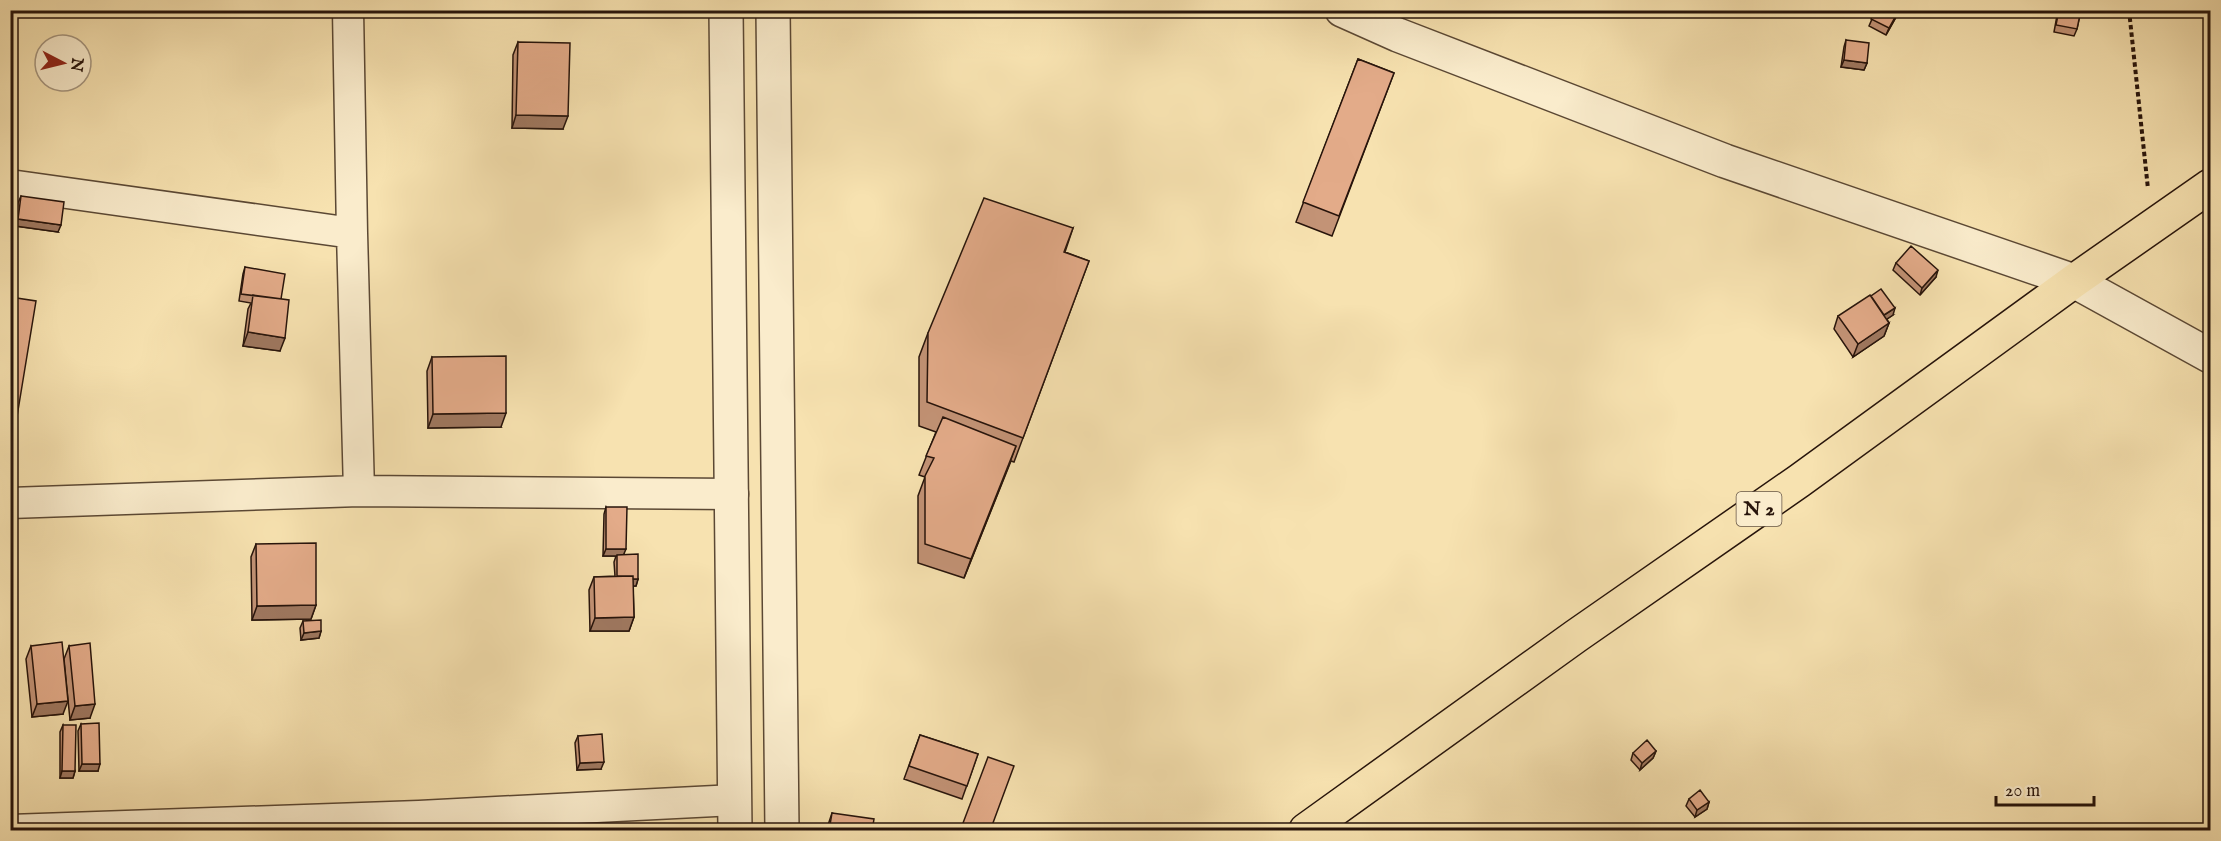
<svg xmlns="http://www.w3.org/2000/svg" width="2221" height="841" viewBox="0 0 2221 841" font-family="'IM FELL English',serif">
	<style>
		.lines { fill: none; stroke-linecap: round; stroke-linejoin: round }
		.minor-casing { stroke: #5b4834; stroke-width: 33 }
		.tertiary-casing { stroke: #5b4834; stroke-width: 36 }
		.primary-casing { stroke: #27140b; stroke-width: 36 }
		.path { stroke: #27140b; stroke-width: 4; stroke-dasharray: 4.5 3; stroke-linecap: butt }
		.minor { stroke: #faeccc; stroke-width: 30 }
		.tertiary { stroke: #faeccc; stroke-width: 33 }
		.primary { stroke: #f7e2b0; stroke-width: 33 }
		.wall { fill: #c39376; stroke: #27140b; stroke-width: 1.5 }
		.shaded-wall { fill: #9f7860; stroke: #27140b; stroke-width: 1.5 }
		.building { fill: #e3ab89; stroke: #27140b; stroke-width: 1.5 }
		.labels { text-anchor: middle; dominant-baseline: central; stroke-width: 4.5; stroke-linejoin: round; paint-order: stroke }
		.shield { fill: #faeccc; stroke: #665545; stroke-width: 1.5 }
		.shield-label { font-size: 20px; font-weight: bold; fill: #27140b }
	</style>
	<rect width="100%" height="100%" fill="#f7e2b0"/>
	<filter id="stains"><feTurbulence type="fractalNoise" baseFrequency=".00333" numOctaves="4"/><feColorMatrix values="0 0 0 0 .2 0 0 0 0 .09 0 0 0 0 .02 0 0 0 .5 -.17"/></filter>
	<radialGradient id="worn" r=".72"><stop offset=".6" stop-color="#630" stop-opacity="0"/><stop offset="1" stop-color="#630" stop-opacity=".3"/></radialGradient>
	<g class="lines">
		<defs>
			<path id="minor" d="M10,185L352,233
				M359,491L733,494
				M10,503L359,491L352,233L348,10
				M10,830L419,816L735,800"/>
			<path id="tertiary" d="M726,10L735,830
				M773,10L782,830
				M1342,10L1398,35L1725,161L2074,281L2210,356"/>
			<path id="primary" d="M1306,830L1576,636L1799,481L2074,281L2210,186"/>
		</defs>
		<use href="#minor" class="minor-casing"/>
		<use href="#tertiary" class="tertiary-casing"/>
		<use href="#primary" class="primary-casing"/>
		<path class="path" d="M2129,10L2148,189"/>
		<use href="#minor" class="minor"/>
		<use href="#tertiary" class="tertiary"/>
		<use href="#primary" class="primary"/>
	</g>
	<path class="wall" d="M1876,10H1900L1886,35L1869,26Z
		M2058,10H2081L2077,29L2074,36L2054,32Z
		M1846,40L1867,63L1864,70L1841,67L1844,47Z
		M518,42L563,129L512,128L513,55Z
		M1358,59L1394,73L1332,236L1296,222Z
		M21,196L58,232L15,226L18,203Z
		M1073,228L1065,252L1089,261L1014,462L1011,461L964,578L918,563V496L925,477L919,475L936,432L919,426V357L928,333Z
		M1896,263L1936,277L1920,295L1893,270Z
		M245,267L281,299L280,351L243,346L248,309L251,303L239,301L243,274Z
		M1893,315L1887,319L1889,323L1884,336L1853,357L1834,329L1838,316Z
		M432,357L501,427L428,428L427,371Z
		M606,507L624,554L638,579L636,586H633L634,617L629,631H590L589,590L594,577L615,576L614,562L616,556H603L604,514Z
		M256,544L316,605L311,619L252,620L251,557Z
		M303,621L321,631L319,638L301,640L300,628Z
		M31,646L63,714L32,717L26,659Z
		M69,646L90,718L70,720L64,659Z
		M81,724L98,771H79L78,731Z
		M63,725L75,771L73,778H60V732Z
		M920,735L978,754L962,799L904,779Z
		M578,736L601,769L577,770L575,743Z
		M1656,751L1653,758L1640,770L1631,760L1633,753Z
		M1689,799L1709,802L1707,809L1695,817L1686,806Z
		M832,813L872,831H826Z"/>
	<path class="shaded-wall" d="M1899,10H1900L1886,35L1889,28Z
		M1844,60L1867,63L1864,70L1841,67Z
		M516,115L568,116L563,129L512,128Z
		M18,219L61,225L58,232L15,226Z
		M1938,270L1936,277L1920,295L1922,288Z
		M1895,308L1893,315L1881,323L1883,316Z
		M1889,323L1884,336L1853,357L1858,344Z
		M248,332L285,338L280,351L243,346Z
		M506,413L501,427L428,428L433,414Z
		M1016,446L1009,465L964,578L971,559Z
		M606,549H626L623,556H603Z
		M617,579H638L636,586H615Z
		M316,605L311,619L252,620L257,606Z
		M634,617L629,631H590L595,618Z
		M321,631L319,638L301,640L304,633Z
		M68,701L63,714L32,717L37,704Z
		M95,704L90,718L70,720L75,706Z
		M1656,751L1653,758L1640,770L1642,763Z
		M604,762L601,769L577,770L580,763Z
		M82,764H100L98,771H79Z
		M62,771H75L73,778H60Z
		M1709,802L1707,809L1695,817L1697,810Z"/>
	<path class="building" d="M1876,10H1899L1889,28L1871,19Z
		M2059,10H2081L2077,29L2056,25Z
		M1846,40L1869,43L1867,63L1844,60Z
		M518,42L570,43L568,116L516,115Z
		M1358,59L1394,73L1339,216L1303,202Z
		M21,196L64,202L61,225L18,219Z
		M984,198L1073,228L1064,252L1089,261L1023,438L927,402L928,333Z
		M1911,246L1938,270L1922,288L1896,263Z
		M245,267L285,274L281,299L241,294Z
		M1881,289L1895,308L1884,315L1871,296Z
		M253,295L289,300L285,338L248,332Z
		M1870,295L1889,323L1858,344L1838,316Z
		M10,297L36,301L11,453H10Z
		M506,356V413L433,414L432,357Z
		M943,417L1016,446L971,559L925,544V476L934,458L926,456Z
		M606,507H627L626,549H606Z
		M316,543V605L257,606L256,544Z
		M638,554V579H633V576H617V555Z
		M633,576L634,617L595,618L594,577Z
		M321,620V631L304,633L303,621Z
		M62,642L68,701L37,704L31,646Z
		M90,643L95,704L75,706L69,646Z
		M99,723L100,764H82L81,724Z
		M63,725H76L75,771H62Z
		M602,734L604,762L580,763L578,736Z
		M920,735L978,754L967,786L909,766Z
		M1647,740L1656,751L1642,763L1633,753Z
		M988,757L1014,766L990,831H960Z
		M1700,790L1709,802L1697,810L1689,799Z
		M832,813L874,819L872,831H829Z"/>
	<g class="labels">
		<rect class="shield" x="1736.5" y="492" width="45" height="34" rx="4.5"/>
		<g class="shield-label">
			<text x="1759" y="509">N 2</text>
		</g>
	</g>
	<rect width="2221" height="841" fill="none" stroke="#f7e2b0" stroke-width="36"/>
	<rect x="12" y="12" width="2197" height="817" fill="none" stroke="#27140b" stroke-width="3"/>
	<rect x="18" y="18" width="2185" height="805" fill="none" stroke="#27140b" stroke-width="1.5"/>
	<g transform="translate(63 63) rotate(97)"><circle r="28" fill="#faeccc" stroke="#a6967f" stroke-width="1.5"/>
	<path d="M0-4.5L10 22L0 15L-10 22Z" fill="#8f2418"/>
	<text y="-9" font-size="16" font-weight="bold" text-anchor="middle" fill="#27140b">N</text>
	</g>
	<path d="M1996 796v9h98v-9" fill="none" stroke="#27140b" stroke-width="3"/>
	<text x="2005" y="796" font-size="18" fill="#27140b" stroke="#faeccc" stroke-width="4.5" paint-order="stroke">20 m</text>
	<rect width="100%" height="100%" filter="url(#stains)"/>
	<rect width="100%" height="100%" fill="url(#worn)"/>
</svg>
